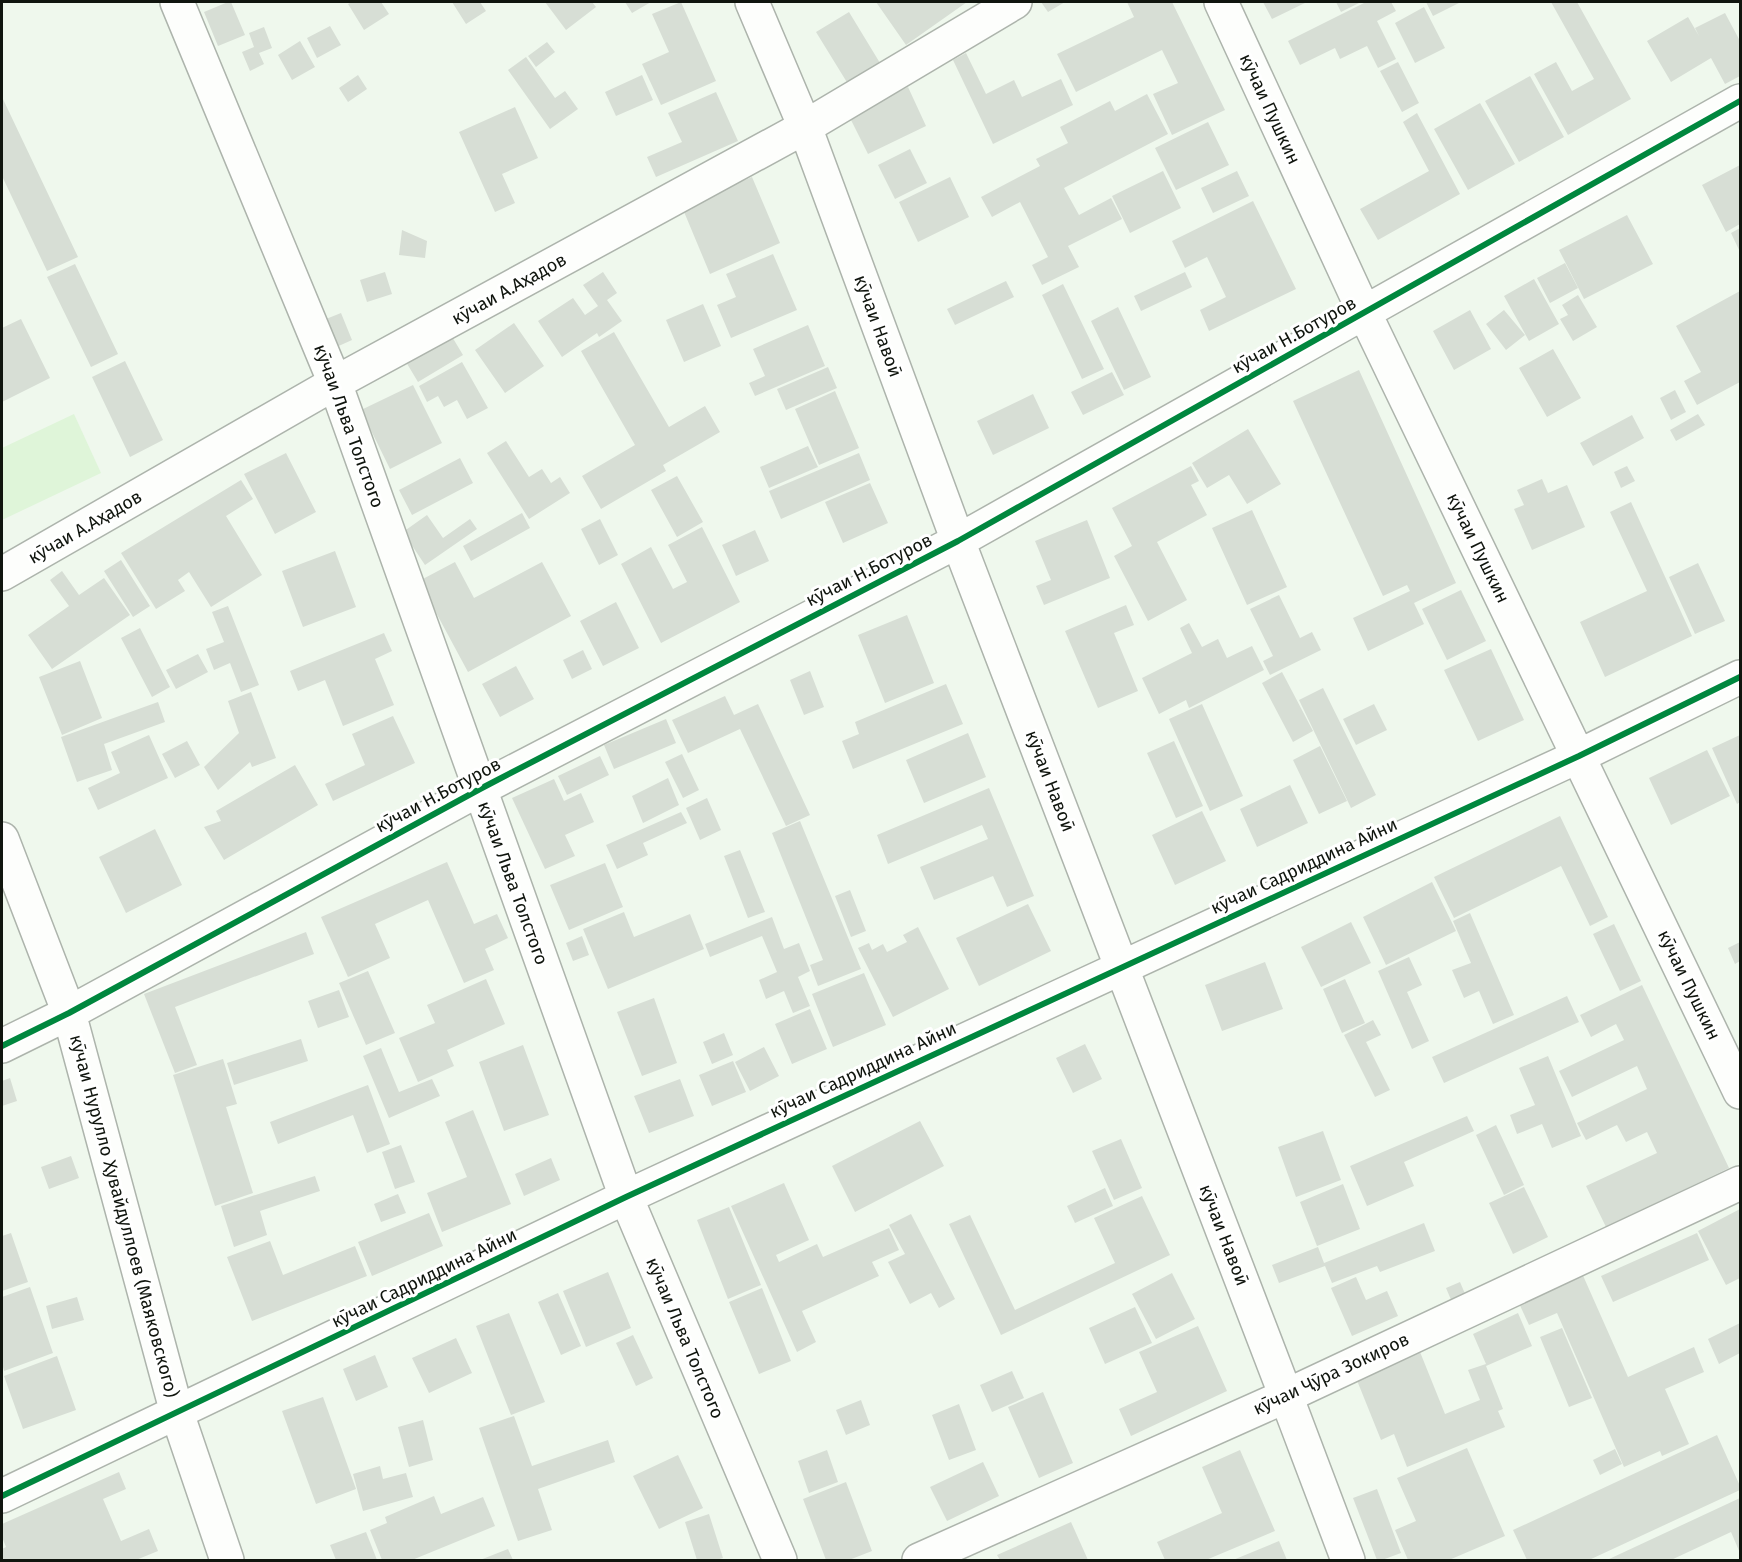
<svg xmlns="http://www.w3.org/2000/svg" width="1742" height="1562" viewBox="0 0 1742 1562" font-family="'Fira Sans',sans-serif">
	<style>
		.green { fill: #dff5d9 }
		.building { fill: #d7ded5 }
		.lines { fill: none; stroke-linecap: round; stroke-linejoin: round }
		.street-casing { stroke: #adb4ac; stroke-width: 36 }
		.street { stroke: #fdfefc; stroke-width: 33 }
		.cycleway-casing { stroke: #fff; stroke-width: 10 }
		.cycleway { stroke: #00873e; stroke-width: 6 }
		.labels { text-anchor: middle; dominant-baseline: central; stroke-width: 6; stroke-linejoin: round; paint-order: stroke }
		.street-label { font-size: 18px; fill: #10150e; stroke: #fff }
	</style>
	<rect width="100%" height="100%" fill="#eff8ed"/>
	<path class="green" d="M74,414L101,473L2,520V448Z"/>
	<path class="building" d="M228,2H231L245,35L218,46L204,12Z
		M352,2H381L389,14L364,30L348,4Z
		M452,2H480L486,11L466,24Z
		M545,2H592L596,7L566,30Z
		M625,2H651L632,13Z
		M681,2L716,81L661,105L642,64L669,52L652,14Z
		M876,2H967L906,45Z
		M1041,2H1065L1048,12Z
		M1127,2H1172L1225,110L1172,135L1153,94L1178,83L1162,50L1076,92L1057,54L1134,17Z
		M1263,2H1307L1272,19Z
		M1336,2H1361L1341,12Z
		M1366,2H1391L1396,11L1377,21L1396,59L1378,68L1367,46L1340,59L1335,48L1300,65L1288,41Z
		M1426,2H1461L1433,16Z
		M1551,2H1577L1631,99L1568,135L1534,74L1556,62L1572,91L1594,79Z
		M1424,7L1445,48L1415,63L1395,23Z
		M849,12L880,63L848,84L816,32Z
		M1725,13L1740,41V76L1725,84L1711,58L1671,82L1647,41L1688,17L1699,36L1695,28Z
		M330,26L341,45L317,58L307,38Z
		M264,27L272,48L259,53L264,64L250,71L242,52L254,47L249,33Z
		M300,41L315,67L292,80L278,55Z
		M547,42L555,52L536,67L528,56Z
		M966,53L986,94L1014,80L1022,97L1061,79L1073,105L993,144L953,60Z
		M526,57L555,98L565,91L578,109L550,129L508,70Z
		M1398,62L1419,103L1402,112L1380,71Z
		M358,75L367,89L348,102L339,88Z
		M642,75L653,100L616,116L605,92Z
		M1530,76L1564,137L1519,162L1485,101Z
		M908,87L926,126L868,154L849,116Z
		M716,92L738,141L656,177L647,157L682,142L668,113Z
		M1147,94L1168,134L1064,188L1079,215L1111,198L1122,219L1068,246L1079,267L1042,285L1032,265L1048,257L1020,202L992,217L981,197L1040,166L1036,159L1068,143L1060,127L1110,101L1115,111Z
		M2,97L78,257L47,271L2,176Z
		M1480,103L1515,164L1468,190L1434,129Z
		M515,107L538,158L502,174L515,203L495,212L459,132Z
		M1417,113L1460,194L1378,240L1360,209L1429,171L1403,122Z
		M1208,122L1229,165L1176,190L1155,148Z
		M910,149L927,183L895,199L878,165Z
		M1740,165V224L1726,232L1702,185Z
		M1163,171L1181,208L1130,233L1112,196Z
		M1237,171L1249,196L1213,213L1201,188Z
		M752,177L780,243L710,274L682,207Z
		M950,177L969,217L918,242L899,202Z
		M1253,201L1296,289L1209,331L1200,310L1226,297L1207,257L1185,268L1172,241Z
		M1627,215L1653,264L1584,299L1559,250Z
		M1740,228V252L1731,233Z
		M402,230L427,241L425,258L399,255Z
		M773,254L797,310L731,338L717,305L736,297L726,274Z
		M1565,263L1578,288L1550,303L1537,278Z
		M75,264L118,354L91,367L47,277Z
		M385,272L392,294L367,302L360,280Z
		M603,272L617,293L607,300L622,321L599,337L597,333L562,357L538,321L573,298L585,315L598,306L583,285Z
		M1185,272L1192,287L1141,311L1134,296Z
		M1534,279L1559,324L1529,341L1504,296Z
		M1006,281L1014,297L955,325L947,309Z
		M1063,284L1104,369L1082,379L1042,295Z
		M1740,291V382L1697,405L1684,381L1701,372L1676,326Z
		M1578,295L1597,327L1573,341L1560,319L1568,315L1562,305Z
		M703,304L721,346L684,362L666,320Z
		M1118,307L1151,377L1124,390L1091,321Z
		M1470,310L1491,349L1454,370L1433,331Z
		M1504,310L1525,335L1506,350L1486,324Z
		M341,313L352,340L332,349L321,321Z
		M21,319L50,378L2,402V328Z
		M514,323L544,366L505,393L475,350Z
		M808,325L825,366L755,396L749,383L765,376L753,349Z
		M448,330L463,355L418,382L403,357Z
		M614,332L669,427L705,406L720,432L663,465L666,471L601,509L582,476L635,445L581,351Z
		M1553,349L1581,398L1547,417L1519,368Z
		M125,361L163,440L130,457L92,377Z
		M462,362L488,408L467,419L457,400L444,407L438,396L427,402L419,386Z
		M828,367L837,388L786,410L777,389Z
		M1359,370L1456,583L1414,603L1424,624L1368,651L1353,618L1410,591L1407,585L1383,596L1293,401Z
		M1112,372L1124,395L1083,415L1071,392Z
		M413,385L442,443L390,469L361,410Z
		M1675,390L1686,412L1671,420L1660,398Z
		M835,391L859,448L819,465L795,409Z
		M1033,394L1049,428L993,455L977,421Z
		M1698,414L1705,425L1676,441L1670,430Z
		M1632,415L1644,438L1593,466L1580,443Z
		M1248,429L1281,484L1247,504L1229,475L1207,488L1192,463Z
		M506,441L529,477L542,469L551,483L560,477L570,493L529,519L487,453Z
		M808,446L818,467L769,488L760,467Z
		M286,453L316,512L275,534L244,474Z
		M859,453L870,480L781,519L769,491Z
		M460,458L473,483L412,515L399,490Z
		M1191,466L1199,481L1191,485L1207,515L1157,542L1187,600L1148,621L1114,556L1132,546L1112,508Z
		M1627,466L1635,481L1621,488L1614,472Z
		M677,476L703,522L677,537L651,490Z
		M1542,479L1548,493L1567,485L1585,527L1532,550L1514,509L1524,505L1517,490Z
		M241,480L253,499L226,516L262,575L211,607L189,572L178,580L185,591L156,609L121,553Z
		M870,483L888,523L843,543L825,502Z
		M1631,502L1692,636L1605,677L1580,622L1647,591L1610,512Z
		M1252,510L1287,587L1247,605L1212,528Z
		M522,513L530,528L471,561L463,546Z
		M427,515L443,538L470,519L477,529L425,565L403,532Z
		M600,519L618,555L599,565L581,529Z
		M1087,520L1110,578L1044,605L1036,586L1051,580L1035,541Z
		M702,527L740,602L661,643L621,564L651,547L673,589L687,582L668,545Z
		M755,530L769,561L736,576L722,545Z
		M335,551L356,607L303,627L282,571Z
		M121,560L150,606L133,617L104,571Z
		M455,562L474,598L542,562L571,616L468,672L419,581Z
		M1698,563L1725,621L1695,634L1669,577Z
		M62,571L79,595L104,578L130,615L52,669L28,635L69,606L50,580Z
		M1461,590L1486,641L1447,660L1422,609Z
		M1279,595L1300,638L1312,632L1321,650L1270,675L1263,661L1273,656L1250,609Z
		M616,602L639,648L603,666L580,621Z
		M1126,605L1134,625L1114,633L1138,691L1098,708L1065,631Z
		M228,606L259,685L241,692L230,663L214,670L206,649L224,642L212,612Z
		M907,615L934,683L885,703L858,635Z
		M1189,623L1202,647L1218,639L1227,658L1252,646L1264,670L1189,708L1186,700L1159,714L1142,678L1192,653L1180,628Z
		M140,628L170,687L152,697L121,638Z
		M384,633L392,651L375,659L394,705L343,726L325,680L298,691L290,671Z
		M1491,649L1524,720L1478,741L1444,670Z
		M583,650L592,669L572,679L563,660Z
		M198,654L208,672L176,689L166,670Z
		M80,661L102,718L62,735L39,677Z
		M516,666L534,699L500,717L482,684Z
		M810,671L824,707L804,715L790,680Z
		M1282,672L1313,731L1293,742L1262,683Z
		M946,684L963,724L853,769L842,741L859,734L855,722Z
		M1323,688L1376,795L1351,808L1299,700Z
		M251,692L276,758L252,767L250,762L218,790L204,767L239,733L228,701Z
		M725,696L734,715L758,704L810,815L786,826L740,729L688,753L672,720Z
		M158,702L165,722L104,744L112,770L77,782L61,737Z
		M1202,704L1243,796L1210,811L1169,719Z
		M1374,704L1387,730L1356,745L1343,719Z
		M393,716L415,763L333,801L325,784L365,765L352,734Z
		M666,719L676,743L614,769L604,745Z
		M968,733L986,777L924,803L906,760Z
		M149,735L168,778L98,810L88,788L120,773L111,752Z
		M1740,735V802L1737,804L1712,748Z
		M187,741L200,765L175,778L162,754Z
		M1174,741L1203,806L1176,818L1147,753Z
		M1320,746L1347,801L1319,814L1293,760Z
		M1707,750L1730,796L1671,825L1649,778Z
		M682,754L699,790L683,798L665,762Z
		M600,756L609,775L567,795L558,776Z
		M295,765L318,805L224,860L204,827L221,821L216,811Z
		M668,778L679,805L643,823L632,796Z
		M554,779L564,801L581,793L594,822L565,835L575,856L545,869L512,798Z
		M1290,785L1308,823L1257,847L1240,809Z
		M989,788L1034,896L1007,907L993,876L934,900L920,867L988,839L982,825L888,864L877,835Z
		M707,798L721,830L700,840L686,808Z
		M1202,811L1226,861L1175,885L1152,835Z
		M681,812L687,823L643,843L648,855L617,869L606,845Z
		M1560,816L1608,917L1590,926L1561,866L1454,918L1434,877Z
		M800,821L861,969L818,986L810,965L823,960L772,833Z
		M155,829L182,885L126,913L99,857Z
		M740,850L765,912L748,918L724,856Z
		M447,862L474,924L497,914L508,938L485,949L494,970L464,983L428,900L375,924L390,958L348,977L321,917Z
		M605,863L623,907L569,930L550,885Z
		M1432,882L1456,931L1386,965L1363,917Z
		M850,890L866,931L851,937L835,896Z
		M1028,904L1051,951L979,986L956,938Z
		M624,912L634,937L690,914L704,949L608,989L583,929Z
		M1470,913L1514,1015L1493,1024L1479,991L1464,998L1452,970L1471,963L1453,921Z
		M772,917L784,949L799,943L810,971L798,977L810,1006L793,1013L784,991L766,999L759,980L777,972L762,936L710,957L705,944Z
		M1351,922L1371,963L1321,987L1301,947Z
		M1614,924L1641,981L1620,991L1593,934Z
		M918,927L949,989L893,1017L858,948L869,943L872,950L883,944L887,952L907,942L903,935Z
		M306,932L314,954L175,1007L197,1065L175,1073L144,994Z
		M582,936L589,955L573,961L566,943Z
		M1740,942V961L1735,964L1728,948Z
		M1409,957L1422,985L1407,992L1429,1041L1412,1049L1378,971Z
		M1265,962L1283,1009L1222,1031L1205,985Z
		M368,971L395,1033L366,1045L339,983Z
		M864,973L886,1025L833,1047L812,994Z
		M486,979L505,1024L447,1050L454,1066L418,1082L399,1038L435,1023L427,1005Z
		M1345,979L1365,1023L1342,1033L1323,989Z
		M1642,985L1729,1168L1606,1227L1586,1186L1657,1153L1647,1132L1626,1142L1617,1125L1586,1140L1577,1123L1647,1089L1637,1066L1572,1097L1559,1071L1624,1040L1616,1024L1591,1037L1580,1015Z
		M339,990L349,1017L318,1028L308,1001Z
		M1567,996L1579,1022L1444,1083L1432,1057Z
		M654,998L677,1063L642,1076L617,1012Z
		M810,1009L827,1049L792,1064L775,1024Z
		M1373,1020L1381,1035L1366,1042L1390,1090L1375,1097L1344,1035Z
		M724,1033L733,1055L712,1064L703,1042Z
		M301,1039L308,1061L234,1085L227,1063Z
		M1085,1044L1102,1079L1073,1093L1056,1058Z
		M523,1045L549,1115L504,1131L479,1062Z
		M764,1047L779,1076L750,1091L735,1062Z
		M381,1048L399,1092L432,1079L440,1096L389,1118L363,1056Z
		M1548,1056L1581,1136L1552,1148L1542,1124L1517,1134L1510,1115L1535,1105L1519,1068Z
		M223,1059L237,1104L226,1107L253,1193L215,1206L173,1075Z
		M733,1061L746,1092L712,1106L699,1075Z
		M10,1078L17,1101L2,1106V1081Z
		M680,1079L694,1116L649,1133L634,1096Z
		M368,1085L390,1144L367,1153L353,1115L278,1144L270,1122Z
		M473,1110L511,1204L442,1232L427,1193L467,1177L445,1122Z
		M1467,1116L1474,1131L1404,1162L1414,1186L1367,1206L1350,1166Z
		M920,1121L944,1166L855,1212L832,1166Z
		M1496,1125L1524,1185L1504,1195L1476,1135Z
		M1323,1131L1341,1180L1296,1197L1278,1147Z
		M1121,1139L1142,1188L1114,1200L1092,1151Z
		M401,1145L415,1182L395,1189L382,1152Z
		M71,1156L79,1178L49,1189L41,1167Z
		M551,1158L560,1180L524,1196L515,1174Z
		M315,1176L320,1191L260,1211L267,1235L234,1247L221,1206Z
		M784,1183L809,1240L776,1255L779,1262L817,1244L823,1257L889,1228L899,1250L872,1262L879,1276L802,1311L816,1342L797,1352L731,1206Z
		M1343,1184L1360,1229L1317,1246L1300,1202Z
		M1524,1187L1548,1237L1513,1254L1489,1203Z
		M1105,1188L1113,1206L1075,1223L1067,1206Z
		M398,1194L406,1213L381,1222L374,1204Z
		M1142,1196L1170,1255L1001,1335L949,1224L970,1215L1015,1310L1115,1263L1094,1218Z
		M729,1207L761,1285L728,1299L697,1220Z
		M1740,1209V1278L1726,1285L1698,1231Z
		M429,1213L443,1246L372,1276L358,1242Z
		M911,1214L955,1299L939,1308L931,1293L910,1304L888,1262L905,1254L889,1225Z
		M1424,1223L1435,1251L1380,1272L1377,1266L1332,1283L1325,1266L1279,1283L1272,1265L1318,1247L1324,1263Z
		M11,1233L28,1282L2,1291V1236Z
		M1697,1233L1709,1260L1613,1302L1601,1276Z
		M270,1241L283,1275L355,1246L367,1276L252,1321L227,1257Z
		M1581,1271L1628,1377L1694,1347L1704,1372L1665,1389L1689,1444L1662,1456L1660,1451L1624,1467L1557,1313L1529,1325L1517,1299Z
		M608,1272L631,1328L586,1347L563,1291Z
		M1172,1273L1195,1319L1156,1339L1132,1294Z
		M1356,1277L1366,1300L1387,1291L1398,1316L1352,1336L1331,1288Z
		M1460,1282L1466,1296L1452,1302L1446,1288Z
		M30,1287L53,1353L4,1371L2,1363V1297Z
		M762,1288L791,1361L759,1374L729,1302Z
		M558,1293L581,1346L561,1355L538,1302Z
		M77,1297L84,1320L52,1329L46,1306Z
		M1135,1307L1152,1343L1105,1364L1089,1328Z
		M509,1313L545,1402L511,1415L476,1326Z
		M1518,1313L1532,1346L1486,1366L1503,1409L1498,1411L1505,1427L1407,1467L1394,1434L1381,1440L1354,1373L1418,1347L1445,1414L1480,1400L1468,1370L1486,1364L1473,1334Z
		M1740,1323V1353L1719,1364L1708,1339Z
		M1198,1326L1227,1391L1131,1436L1119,1409L1157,1392L1139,1352Z
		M1562,1328L1592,1398L1569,1407L1540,1337Z
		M633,1335L653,1378L636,1386L616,1343Z
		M456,1338L472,1373L429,1393L412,1358Z
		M375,1355L388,1387L356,1401L343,1369Z
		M57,1356L76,1410L23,1429L4,1376Z
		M1012,1371L1024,1398L992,1412L980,1385Z
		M1043,1392L1073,1463L1039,1478L1008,1407Z
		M323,1397L356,1489L316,1504L282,1411Z
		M861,1400L870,1425L846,1435L836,1410Z
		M959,1404L976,1450L949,1460L932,1415Z
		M514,1416L532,1466L608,1440L615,1462L538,1489L552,1530L518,1541L479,1428Z
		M423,1420L433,1460L409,1467L398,1427Z
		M1717,1435L1740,1486V1490L1589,1560H1527L1513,1530Z
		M1467,1448L1505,1536L1449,1560H1408L1395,1530L1416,1521L1397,1478Z
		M1615,1449L1622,1464L1600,1475L1593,1460Z
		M827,1450L838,1482L809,1493L798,1461Z
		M1240,1450L1275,1531L1206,1560H1165L1157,1542L1222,1513L1202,1467Z
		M678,1455L703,1508L659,1529L633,1476Z
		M983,1462L999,1496L947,1521L930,1487Z
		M380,1466L383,1479L406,1473L413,1497L363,1511L353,1474Z
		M119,1472L126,1489L103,1499L121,1541L149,1529L158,1551L136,1560H2V1549L6,1547L2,1537V1524Z
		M846,1482L872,1551L849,1560H826L803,1499Z
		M1377,1489L1401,1553L1382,1560H1377L1353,1498Z
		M434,1496L441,1514L483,1497L495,1526L412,1560H382L370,1530L387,1523L385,1517Z
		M1740,1498V1553L1731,1532L1671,1560H1607Z
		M709,1514L723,1558L716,1560H697L685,1522Z
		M1071,1522L1088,1560H1000L997,1555Z
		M366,1532L377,1560H336L330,1545Z
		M1279,1541L1287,1560H1233Z
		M508,1549L513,1560H480Z"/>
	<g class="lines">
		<defs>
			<path id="street" d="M177,2L335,383L626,1197L780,1560
				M752,2L805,127L958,541L1286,1396L1348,1560
				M1221,2L1364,312L1740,1092
				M2,574L335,383L805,127L1015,2
				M2,839L69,1013L177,1413L227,1560
				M2,1046L69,1013L480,789L958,541L1740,101
				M2,1496L626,1197L1579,756L1740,677
				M919,1560L1286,1396L1740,1183"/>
		</defs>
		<use href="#street" class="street-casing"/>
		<use href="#street" class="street"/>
		<defs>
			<path id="cycleway" d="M2,1046L69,1013L480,789L958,541L1740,101
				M2,1496L626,1197L1579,756L1740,677"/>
		</defs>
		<use href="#cycleway" class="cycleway-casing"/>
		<use href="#cycleway" class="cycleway"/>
	</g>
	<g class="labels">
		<g class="street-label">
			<text transform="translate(1270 109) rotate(65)">кӯчаи Пушкин</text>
			<text transform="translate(509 289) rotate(-29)">кӯчаи А.Аҳадов</text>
			<text transform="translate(878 326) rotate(70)">кӯчаи Навоӣ</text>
			<text transform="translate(1294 335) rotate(-29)">кӯчаи Н.Ботуров</text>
			<text transform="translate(349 426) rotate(70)">кӯчаи Льва Толстого</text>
			<text transform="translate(85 527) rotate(-30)">кӯчаи А.Аҳадов</text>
			<text transform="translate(1478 548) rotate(64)">кӯчаи Пушкин</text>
			<text transform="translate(869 570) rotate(-27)">кӯчаи Н.Ботуров</text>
			<text transform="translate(1050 781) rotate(69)">кӯчаи Навоӣ</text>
			<text transform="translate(438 795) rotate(-28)">кӯчаи Н.Ботуров</text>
			<text transform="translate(1304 866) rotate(-25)">кӯчаи Садриддина Айни</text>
			<text transform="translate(513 883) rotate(70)">кӯчаи Льва Толстого</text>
			<text transform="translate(1689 985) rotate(64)">кӯчаи Пушкин</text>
			<text transform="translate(863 1070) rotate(-25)">кӯчаи Садриддина Айни</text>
			<text transform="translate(124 1216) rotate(75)">кӯчаи Нурулло Ҳувайдуллоев (Маяковского)</text>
			<text transform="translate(1224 1235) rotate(69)">кӯчаи Навоӣ</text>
			<text transform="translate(424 1278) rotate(-26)">кӯчаи Садриддина Айни</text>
			<text transform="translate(685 1338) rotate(67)">кӯчаи Льва Толстого</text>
			<text transform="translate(1331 1374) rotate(-25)">кӯчаи Ҷӯра Зокиров</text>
		</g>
	</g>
	<rect width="1742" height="1562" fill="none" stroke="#10150e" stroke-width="6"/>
</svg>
